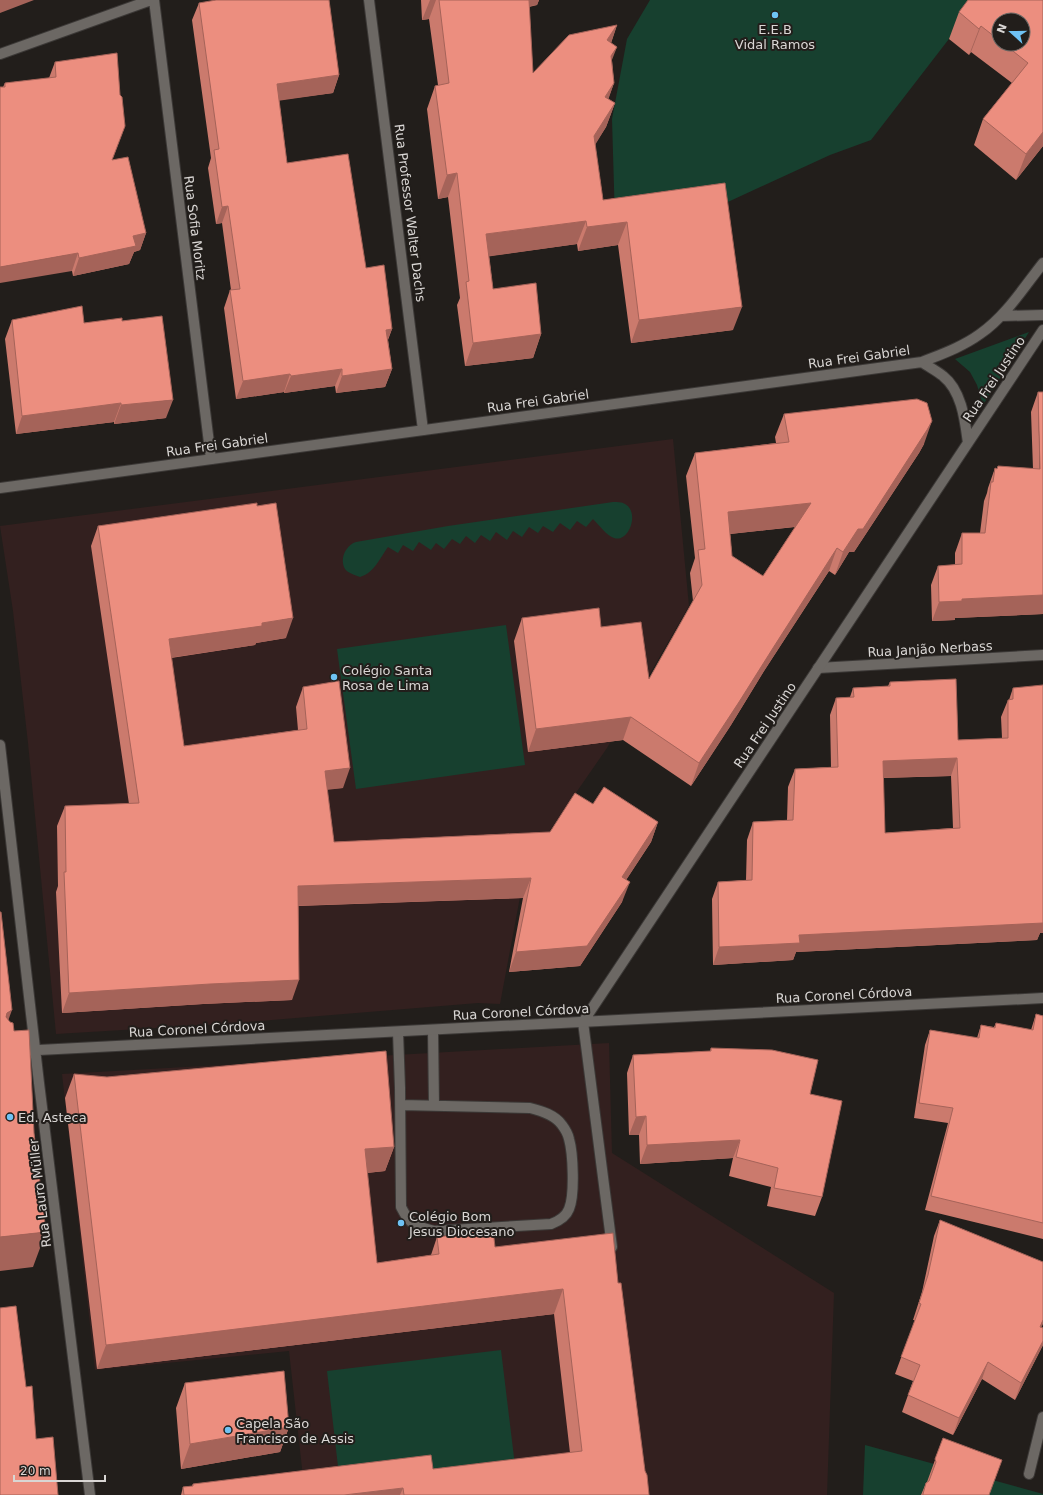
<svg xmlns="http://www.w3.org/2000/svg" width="1043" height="1495" viewBox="0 0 1043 1495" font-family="'DejaVu Sans',sans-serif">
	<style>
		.education { fill: #33201f }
		.green { fill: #17402f }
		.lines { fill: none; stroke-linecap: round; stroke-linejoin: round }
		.lane-casing { stroke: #3c3937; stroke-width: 12 }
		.street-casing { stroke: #3c3937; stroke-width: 12 }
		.secondary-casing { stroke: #3c3937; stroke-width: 12 }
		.lane { stroke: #6c6864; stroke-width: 10 }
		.street { stroke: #6c6864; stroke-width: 10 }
		.secondary { stroke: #6c6864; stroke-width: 10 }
		.wall { fill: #cb7a6d; fill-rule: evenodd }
		.shaded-wall { fill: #a56359 }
		.building { fill: #ec8e7f; stroke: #a56359; fill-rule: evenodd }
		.poi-dot { fill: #6fc2f4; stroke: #221e1b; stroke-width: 1.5 }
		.labels { text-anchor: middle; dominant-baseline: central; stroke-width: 4; stroke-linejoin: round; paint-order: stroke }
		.poi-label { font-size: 13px; fill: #d9d6d4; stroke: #221e1b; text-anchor: start }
		.street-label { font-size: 13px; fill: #d9d6d4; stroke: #221e1b }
	</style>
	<rect width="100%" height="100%" fill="#221e1b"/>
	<path class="education" d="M673,439L689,606L607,748L526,865L500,1004L478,1003L222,1024L56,1034L28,743L13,611L0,526Z
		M609,1043L612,1153L834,1293L827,1495H305L289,1351L95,1370L62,1074Z"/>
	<path class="green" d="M650,0H979L871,140L830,155L717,207L615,221L612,119L627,39Z
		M1029,332L983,405L977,385L970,372L955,359Z
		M613,502C617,502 622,502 625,504C640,512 629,543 614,538C607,536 599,525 593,519L586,527L577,521L570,530L560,523L553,532L543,526L538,533L529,527L522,537L513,531L507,540L496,532L490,541L481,535L475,543L466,536L460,544L452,539L444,549L436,543L431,550L419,542L413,551L403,545L398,553L388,547C380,558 374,573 360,577C355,575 348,573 345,569C339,559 346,545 356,542L448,526Z
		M506,625L525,765L356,789L337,649Z
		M501,1350L516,1474L340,1484L327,1371Z
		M865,1445L1043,1494V1495H863Z"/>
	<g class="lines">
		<defs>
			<path id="lane" d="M583,1022L612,1247
				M433,1030L434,1105
				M398,1032L400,1088L401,1207C410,1225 415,1226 434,1231L551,1224C559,1221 566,1217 569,1209C575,1195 573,1153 569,1139C568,1134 565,1129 562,1125C555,1115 542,1111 530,1108L401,1105"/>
			<path id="street" d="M154,0L211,459
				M369,0L423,430
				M0,54L151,0
				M818,668L1043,655
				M1029,1474L1043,1417"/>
			<path id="secondary" d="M1001,316L1043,315
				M922,362C929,367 937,371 943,376C962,391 965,421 968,443
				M0,488L922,362C942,354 962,347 980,334C1006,316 1024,287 1043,263
				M0,745L39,1083L90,1495
				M583,1022L1043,330
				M0,1052L1043,998"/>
		</defs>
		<use href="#lane" class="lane-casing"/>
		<use href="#street" class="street-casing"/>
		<use href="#secondary" class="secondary-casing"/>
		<use href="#lane" class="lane"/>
		<use href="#street" class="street"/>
		<use href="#secondary" class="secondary"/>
	</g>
	<path class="wall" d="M421,0H539L537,5L529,7L533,73L617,25L611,43L612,61L614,83L608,99L615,103L606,127L595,144L603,200L725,183L733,330L631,343L618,245L578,251L577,244L489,256L493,289L541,334L533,358L465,366L457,305L460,298L448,197L438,199L427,109L435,86L438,85L429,19L422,20Z
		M1043,0V146L1016,180L974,145L983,119L1012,83L971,52L969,55L949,39L959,12ZM999,20L1023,44H999Z
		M199,3L339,75L333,93L279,100L287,163L366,268L392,329L388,340L392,369L385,387L336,393L335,386L284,393V392L236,399L224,308L230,290H231L222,223L216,224L208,168L211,158L192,20Z
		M55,62L120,95L125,126L112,160L146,233L140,250L134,252L129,264L73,276L72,271L3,87L5,83L49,78Z
		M12,320L84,323L122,321L166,418L114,424V422L16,434L5,339Z
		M1038,392L1043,614L955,618V620L932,621L931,585L938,566L955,565V553L962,533H980L984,501L987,493L988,488L995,468L997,469L998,466L1033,469L1031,412Z
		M784,414L924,444L919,453L854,552H849L835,575L829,571L764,671L731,725L691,786L623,740L528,752L514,641L522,618L601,627L649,679L693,601L690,573L695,558L686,476L695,453L776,443L775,437ZM795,527L763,576L732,556L730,534Z
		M257,506L286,638L256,643L255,645L171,658L184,746L298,730L296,707L303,687L343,788L327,789L334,842L550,832L593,804L658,822L651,842L626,880L622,902L580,966L509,972L523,898L298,906L292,1000L203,1004L62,1013L56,892L58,886L57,826L65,806L129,804L91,546L98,526Z
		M890,682L958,740L1002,738L1001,717L1008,700H1009L1013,688L1040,933L1037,940L796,952L793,960L713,965L712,899L718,882L746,880L747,840L753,822L787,820L788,787L795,769L831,767L830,715L836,698L850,697L853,688L888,686ZM951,776L953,828L885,833L883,778Z
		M1036,1014L1043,1016V1239L925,1210L948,1123L914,1118L925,1045L930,1030L977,1038L981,1025L994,1027L996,1023L1031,1030Z
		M711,1048L810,1094L822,1197L815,1216L767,1206L771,1187L729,1176L733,1158L640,1164L639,1135H629L627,1073L633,1055L710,1051Z
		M74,1074L394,1147L385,1171L367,1173L377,1263L431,1255L437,1237L495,1247L618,1283L645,1471L649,1495H181L183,1487L192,1486L193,1484L433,1469L570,1453L554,1314L97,1369L65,1098Z
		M940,1220L1041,1327L1043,1328V1345L1042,1347L1015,1400L982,1379L953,1435L902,1412L913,1381L895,1374L915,1320H913L922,1292L934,1236Z
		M185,1383L289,1427L280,1452L181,1469L176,1408Z
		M943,1438L989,1495H921L926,1483L927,1482Z"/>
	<path class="shaded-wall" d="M0,0H34L0,13Z
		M430,0H436L429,19L422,20Z
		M523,0H539L537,5L520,8Z
		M617,25L609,49L607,40Z
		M981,26L971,52L969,55L979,29Z
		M617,47L608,70L611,56Z
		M339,75L333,93L270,102L277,84Z
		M614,83L606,106L605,97Z
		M615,103L606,127L586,160L594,136Z
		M1043,132V146L1016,180L1026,154Z
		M457,173L448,197L438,199L447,175Z
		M228,206L222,223L216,224L222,207Z
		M586,221L577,244L478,258L486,234Z
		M627,222L618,245L578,251L587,227Z
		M146,233L140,250L134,252L129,264L73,276L79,258L133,236Z
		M78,253L72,271L0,283V267Z
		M742,307L733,330L631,343L639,320Z
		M392,329L385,346L386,330Z
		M541,334L533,358L465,366L473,343Z
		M342,369L335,386L284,393L291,376Z
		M392,369L385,387L336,393L342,376Z
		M290,374L284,392L236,399L243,381Z
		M173,400L166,418L114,424L121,405Z
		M121,403L114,422L16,434L22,416Z
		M932,421L924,444L919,453L854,552H849L835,575L843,552L858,529Z
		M811,503L802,526L720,535L728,512Z
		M837,548L829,571L764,671L731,725L691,786L699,763Z
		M1043,595V614L955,618V620L932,621L939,602L962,599Z
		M293,618L286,638L256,643L255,645L162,659L169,639L262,623Z
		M631,717L623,740L528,752L536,729Z
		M957,758L951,776L876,778L883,761Z
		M350,768L343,788L318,791L325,771Z
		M658,822L651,842L615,897L622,877Z
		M531,878L523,898L291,906L298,886Z
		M630,882L622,902L580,966L509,972L516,952Z
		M1043,916V933H1040L1037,940L796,952L793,960L713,965L719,947L799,935Z
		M299,980L292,1000L203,1004L62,1013L69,993L210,984Z
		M12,1010L0,1043L7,1013Z
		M646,1116L639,1135H629L636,1117Z
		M740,1140L733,1158L640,1164L647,1145Z
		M394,1147L385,1171L356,1174L365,1149Z
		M46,1232L33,1267L0,1271V1237Z
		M563,1289L554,1314L97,1369L106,1345Z
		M1043,1320V1324L1034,1343L1040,1327Z
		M1043,1341V1345L1042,1347L1015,1400L1021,1383Z
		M988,1362L982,1379L953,1435L959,1418Z
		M289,1427L280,1452L181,1469L190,1444Z
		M403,1488L400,1495H344Z"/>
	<path class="building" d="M216,0H329L339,75L277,84L287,163L348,154L366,268L384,265L392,329L386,330L392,369L342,376V369L291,376L290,374L243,381L230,290L240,289L228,206L222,207L214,150L219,149L199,3Z
		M439,0H529L533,73L569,35L617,25L607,40L617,47L611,56L614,83L605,97L615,103L594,136L603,200L725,183L742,307L639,320L627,222L587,227L586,221L486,234L493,289L536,283L541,334L473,343L466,282L469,281L457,173L447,175L435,86L449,83Z
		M968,0H1043V132L1026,154L983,119L1028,63L1004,44H1023V20H999V40L981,26L979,29L959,12Z
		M117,53L120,95L122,97L125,126L112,160L128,157L146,233L133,236L136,246L79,258L78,253L0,267V87H5V83L56,77L55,62Z
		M82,306L84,323L122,318V321L162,316L173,400L121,405V403L22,416L12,320Z
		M1038,392H1043V595L962,599V601L939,602L938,566L962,564V533H985L991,482H993L995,468L997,469L998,466L1040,469Z
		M917,399L927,403L932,421L927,430L863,529H858L843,552L837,548L773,648L739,702L699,763L631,717L536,729L522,618L599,608L601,627L641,622L649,679L702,585L698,550L705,549L695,453L789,442L784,414ZM811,503L763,576L732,556L728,512Z
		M257,503V506L276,503L293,618L262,623V626L169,639L184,746L307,729L303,687L339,681L350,768L325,771L334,842L550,832L575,793L593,804L604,787L658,822L622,877L630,882L587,946L516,952L531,878L298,886L299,980L210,984L69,993L64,872H66L65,806L139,803L98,526Z
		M956,679L958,740L1008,738V700L1013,699V688L1043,685V923L799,935L800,943L719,947L718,882L752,880L753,822L793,820L795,769L838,767L836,698L854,697L853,688L890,686V682ZM957,758L960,828L885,833L883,761Z
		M0,912H1L12,1010L7,1013L6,1017L10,1022L13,1023L14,1031L29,1030L34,1133L46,1232L0,1237Z
		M1036,1014L1043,1016V1223L931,1196L953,1108L919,1103L930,1030L979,1038L981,1025L995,1028L996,1023L1033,1030Z
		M711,1048L772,1050L818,1060L810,1094L842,1101L822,1197L774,1188L778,1168L736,1157L740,1140L647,1145L646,1116L636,1117L633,1055L711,1051Z
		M386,1051L394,1147L365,1149L377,1263L439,1254L437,1237L493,1230L495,1247L613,1233L618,1283H621L645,1471L647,1475L649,1495H404L403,1488L344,1495H184L183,1487L193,1486V1484L431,1455L433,1469L582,1451L563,1289L106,1345L74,1074L107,1077Z
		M940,1220L1043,1262V1320L1040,1327L1043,1328V1341L1021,1383L988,1362L959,1418L908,1395L920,1365L901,1357L921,1304L919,1303L928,1275Z
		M16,1306L26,1387L32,1386L36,1439L53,1437L58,1495H0V1308Z
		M284,1371L289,1427L190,1444L185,1383Z
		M943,1438L1002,1460L989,1495H923V1494L926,1483L929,1481L936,1462L935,1459Z"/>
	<g class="poi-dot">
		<circle cx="775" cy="15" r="4"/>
		<circle cx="334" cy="677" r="4"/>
		<circle cx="10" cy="1117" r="4"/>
		<circle cx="401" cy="1223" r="4"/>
		<circle cx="228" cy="1430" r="4"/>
	</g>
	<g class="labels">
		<g class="poi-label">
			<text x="775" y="29" text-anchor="middle">E.E.B<tspan x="775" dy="15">Vidal Ramos</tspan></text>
			<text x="342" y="670">Colégio Santa<tspan x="342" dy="15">Rosa de Lima</tspan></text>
			<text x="18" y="1117">Ed. Asteca</text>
			<text x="409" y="1216">Colégio Bom<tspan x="409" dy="15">Jesus Diocesano</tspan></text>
			<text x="236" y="1423">Capela São<tspan x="236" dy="15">Francisco de Assis</tspan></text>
		</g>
		<g class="street-label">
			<text transform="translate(410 213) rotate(83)">Rua Professor Walter Dachs</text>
			<text transform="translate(195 228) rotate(83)">Rua Sofia Moritz</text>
			<text transform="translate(859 357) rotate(-8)">Rua Frei Gabriel</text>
			<text transform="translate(994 379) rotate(-56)">Rua Frei Justino</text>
			<text transform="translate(538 401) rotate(-8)">Rua Frei Gabriel</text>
			<text transform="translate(217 445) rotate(-8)">Rua Frei Gabriel</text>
			<text transform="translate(930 649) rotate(-3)">Rua Janjão Nerbass</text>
			<text transform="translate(765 725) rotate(-56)">Rua Frei Justino</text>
			<text transform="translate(844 995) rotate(-3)">Rua Coronel Córdova</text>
			<text transform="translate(521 1012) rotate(-3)">Rua Coronel Córdova</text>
			<text transform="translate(197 1029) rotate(-3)">Rua Coronel Córdova</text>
			<text transform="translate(40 1193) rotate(-97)">Rua Lauro Müller</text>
		</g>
	</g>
	<g transform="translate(1011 32) rotate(291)"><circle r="19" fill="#221e1b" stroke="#6b6865"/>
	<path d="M0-3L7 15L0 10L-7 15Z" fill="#6fc2f4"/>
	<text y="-6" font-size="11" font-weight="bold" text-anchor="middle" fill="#d9d6d4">N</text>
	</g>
	<path d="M14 1475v6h91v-6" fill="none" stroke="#d9d6d4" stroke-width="2"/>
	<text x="20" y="1475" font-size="12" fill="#d9d6d4" stroke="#221e1b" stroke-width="3" paint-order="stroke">20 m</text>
</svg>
